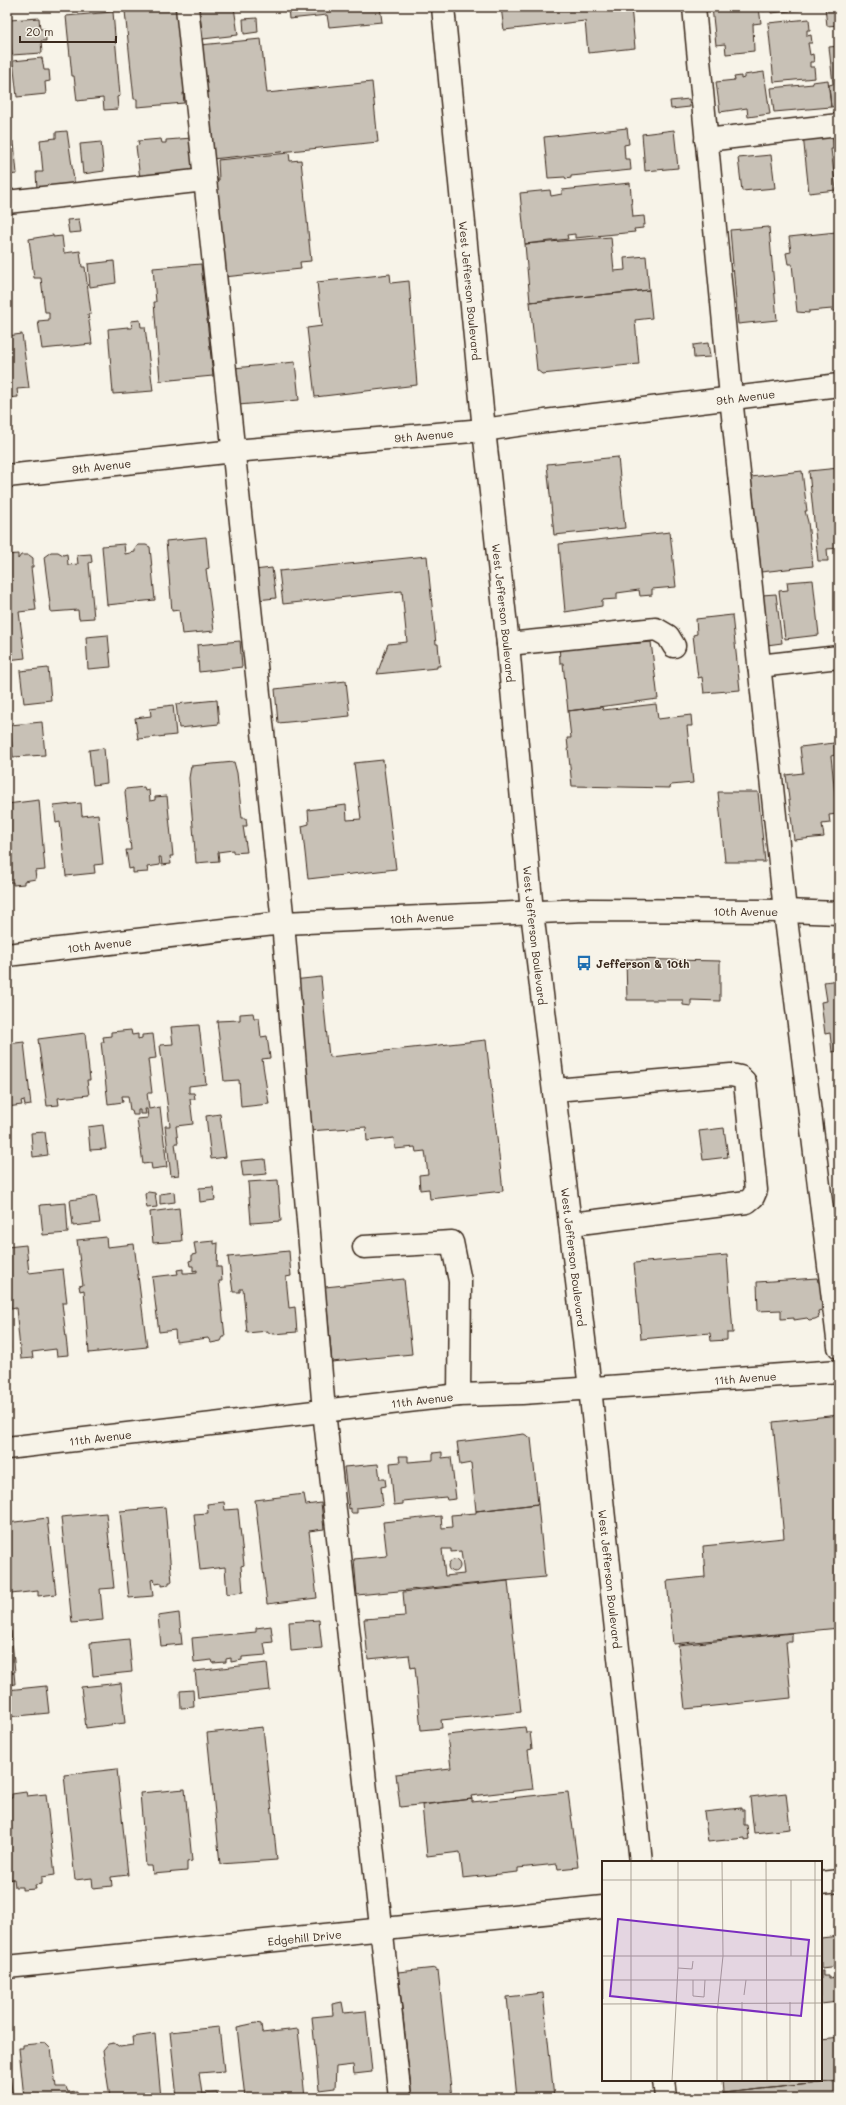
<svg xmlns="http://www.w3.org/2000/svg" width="846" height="2105" viewBox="0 0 846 2105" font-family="Mali,sans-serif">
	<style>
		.building { fill: #c8c1b6; stroke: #3b2a1e; fill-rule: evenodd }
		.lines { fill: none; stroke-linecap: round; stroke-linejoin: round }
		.minor-casing { stroke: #3b2a1e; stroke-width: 25 }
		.major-casing { stroke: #3b2a1e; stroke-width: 25 }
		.minor { stroke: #f7f3e8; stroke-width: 22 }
		.major { stroke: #f7f3e8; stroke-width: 22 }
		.labels { text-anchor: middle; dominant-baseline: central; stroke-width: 3; stroke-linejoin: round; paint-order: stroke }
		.street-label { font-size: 11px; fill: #3b2a1e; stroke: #f7f3e8 }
		.poi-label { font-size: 11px; font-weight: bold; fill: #3b2a1e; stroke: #f7f3e8; text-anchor: start }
		.inset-road { fill: none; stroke: #aca397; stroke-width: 1 }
		.view { fill: #7b2cbf; fill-opacity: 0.15; stroke: #7b2cbf; stroke-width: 2 }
		.inset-edge { fill: none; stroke: #3b2a1e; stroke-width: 2 }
	</style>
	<rect width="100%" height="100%" fill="#f7f3e8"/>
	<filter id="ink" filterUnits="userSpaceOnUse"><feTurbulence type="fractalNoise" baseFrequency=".025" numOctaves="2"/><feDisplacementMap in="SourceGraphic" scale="8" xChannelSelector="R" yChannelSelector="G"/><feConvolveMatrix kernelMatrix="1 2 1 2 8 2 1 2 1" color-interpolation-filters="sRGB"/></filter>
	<g filter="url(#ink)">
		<path class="building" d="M164,7H177L186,93H183L184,103L137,107V99H134L125,11Z
			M199,7H234L238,35L203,39Z
			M288,7H380L382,22L329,27L327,15L289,19Z
			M501,7H631L635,48L588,53L585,21L504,30Z
			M712,7L759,8L761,23L753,24L754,51L726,54L725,44L716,45Z
			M763,7H799L800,10L771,13V10L763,11Z
			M825,7H839V25L827,26Z
			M113,12L120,96L117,97L118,109L104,110L103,98L77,101L74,76H72L66,16Z
			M39,18L40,29H45L46,41H41L42,53L12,55L9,20Z
			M257,18L258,32L244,34L243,19Z
			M809,19L810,30H807V36L811,35L812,43H808L810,55L813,54L814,62H810V67H814L815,78L774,82L768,23Z
			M261,39L267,93L372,82L378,142L212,159L200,45Z
			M839,46V106L831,107L829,85L833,84L829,47Z
			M42,58L44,70H49L50,81L45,82L46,94L17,97L13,61Z
			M764,72L770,114L748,117L747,108L720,112L716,82L735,80L734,77L741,76V79L744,78V75Z
			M828,80L831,107L774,112L771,88L813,84L812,82Z
			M689,99L690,107L671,109L670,101Z
			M627,128L629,144L624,145L625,159H630L631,170L571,176V178L566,179L565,177L548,178L544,137Z
			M674,130L678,168L645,171L642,134Z
			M67,131L75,187L37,189L36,172H43L40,140L56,138V132Z
			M832,132L833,149H831L836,190L809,193L803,135Z
			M7,135L8,142H14L17,174L7,175Z
			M192,138L196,174L140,179L136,146L139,145L138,141L161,139L162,143H166V140Z
			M101,142L104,171L83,174L80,144Z
			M289,153L290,161L301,160L311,261L300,262L301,269L224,277L214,181L219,180L218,160Z
			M771,155L775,188L742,191L738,158Z
			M630,183L633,217L644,216L645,225H643V228L634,229L635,232L575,238V234L567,235L568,239L525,244L520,193L550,190L551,196L562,194V190Z
			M79,219L81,232L69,233L67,220Z
			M769,227L777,320L738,324L730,230Z
			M836,232L839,247V311H832V309L809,311V313L797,312L792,264H788L786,253L791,252L789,237Z
			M53,235V237L62,236L64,253L80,251L82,267H85L91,314H88L92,344L42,349L38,321L49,320V312H45L41,278H34L29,239Z
			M611,237L614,271L625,270L624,258L646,256L649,290L530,302L525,244Z
			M114,261L116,283L90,287L88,264Z
			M201,264L213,376L160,381L154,302H156L153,268Z
			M390,274L391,283L409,281L417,385L315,397L307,328L322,326L317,282Z
			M649,290L652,318L635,320L639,364L542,374L537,370L530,302Z
			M140,320L141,327H145L153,391L113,394L108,329L128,327V328H132L131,321Z
			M22,334L29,388L17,389L18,397L7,398V336Z
			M708,343L710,357L694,358L693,345Z
			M295,362L299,400L238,405L234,368Z
			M618,457L625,528L554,535L547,464Z
			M839,468V548L827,549L828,561H818L809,471Z
			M802,471L807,511H805L808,522L813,566L761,572L751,477Z
			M670,532L676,587L652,589V595L640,596L639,590L617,593V599L602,600V606L565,612L559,544Z
			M206,537L209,568L206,569L214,631L182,634L179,610L172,611L166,541Z
			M124,544L125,554L135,552V549L138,545H146L150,547L155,600L107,605L102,546Z
			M51,552H58L63,555L67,554L68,565L78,564L77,555L91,554L92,562L89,563L94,618L79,619L78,610L51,612L44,557Z
			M18,554V559L21,555H29L33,558V567H31L36,610L19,612L25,658L7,660V555Z
			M427,556L436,644H438L440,666H437V668L377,674L388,644L407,642L402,591L283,604L279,571Z
			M272,568L276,598L257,600L254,570Z
			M813,580L819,635L785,639L779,591L788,590L787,582Z
			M776,594L782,643L767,645L762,595Z
			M732,615L740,690L704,693L702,677L698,678L693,635L697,634L696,619Z
			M108,635L111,667L88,669L86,637Z
			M627,636V644L651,642L658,699L568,711L563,663H560L559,642Z
			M240,641L242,667L199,672L197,645Z
			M48,668L51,700L24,703L20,671Z
			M346,681L350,716L278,723L275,689Z
			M217,700L219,724L179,728L176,704Z
			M656,704L658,719L691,715L692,726H687L693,783L671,785L670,788L572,786L567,738H571L568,711L602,707L603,710Z
			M173,705L176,735L138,739L135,718L151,716L150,708Z
			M42,722L45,755L13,757L10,725Z
			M834,743L835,755L831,756L837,814L829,815L830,823L822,824L824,837L794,840L786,775L803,773L800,747Z
			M104,748L107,783L93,785L89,750Z
			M383,760L396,869L308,879L302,826L309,824L308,810L346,805L347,820L361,819L354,763Z
			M234,762L237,773L242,818H246L247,826H243L247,852L233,853V850L218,852L219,861L196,863L189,778L191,766Z
			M144,787L145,791L149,790L150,801L155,800V797L167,796L173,856H170L171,864L162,865L161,857H159L160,865L147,867L148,872L133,873V868L129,869L126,850H131L125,792L126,789Z
			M718,792H758L765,862H725Z
			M39,800L45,870L35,871L36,879L24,881V884L13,885V882H7V804Z
			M81,803L82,816L98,814L103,864L94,865L95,873L66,876L60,822L56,823L54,806Z
			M626,959L720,961V1001L691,1000V1006L683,1005V1000H627Z
			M321,977L329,1057L486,1040L503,1191L430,1199L429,1189L420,1190L419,1175L428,1174L425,1151L416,1152L415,1147L395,1149L394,1138L367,1141L366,1127L308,1131L293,980Z
			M839,980V1051L832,1052L830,1033L825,1034L821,1002L827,1001L824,982Z
			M253,1013L254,1018H259L261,1037L267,1036L270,1058L262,1059L269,1104L241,1107L239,1080L224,1081L217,1021L240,1020V1014Z
			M199,1025L206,1084L189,1086V1093H194L195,1099H190L193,1124L176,1126L178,1143H175L179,1175L171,1176L165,1126H170L160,1045L173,1044L171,1027Z
			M131,1030L132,1035L138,1034V1039L142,1038V1035L153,1034L156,1058L148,1059L152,1093H147L149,1109L160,1107L167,1167L152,1169L151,1163L143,1164L137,1119L148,1118L147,1109H145L146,1114H140V1110H138V1115H133L132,1110H130L128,1096H122L123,1102L108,1104L101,1042H104L103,1037L111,1036V1032Z
			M85,1033L90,1080H87L89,1095L58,1098L59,1105L47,1106L38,1039Z
			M24,1042L31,1105L25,1106L24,1100L21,1101L22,1105L7,1107V1044Z
			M220,1114L226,1157L211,1159L206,1116Z
			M103,1125L106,1149L90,1150L88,1127Z
			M724,1128L728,1157L703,1160L699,1131Z
			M45,1132L48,1155L33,1157L31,1133Z
			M265,1159L267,1174L243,1176L241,1161Z
			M278,1180L281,1221L251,1223L248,1182Z
			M213,1187L215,1200L200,1202L199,1188Z
			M148,1192L155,1193L157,1207L147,1208L145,1194Z
			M174,1192L175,1202L160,1204V1194Z
			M96,1196L100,1223L73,1226L70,1200Z
			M66,1203L68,1233L43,1235L40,1205Z
			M179,1208L182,1241L153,1243L150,1212Z
			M106,1237L107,1247L134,1244L147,1347L89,1353L84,1290L80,1291L79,1286L83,1285L77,1240Z
			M214,1241V1244L218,1243L217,1267H221L222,1281H219L225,1337H223L221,1341L211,1343L208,1338L176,1342L175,1330L159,1332L152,1277L178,1274L177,1270L183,1269V1273H187L197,1272V1270L193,1271V1266H190L189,1261L192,1260V1255L196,1254L194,1243Z
			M26,1245L29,1273L63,1269L67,1303H62L68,1355L57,1356L56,1349L32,1352L33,1358L21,1359L16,1308L11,1309L7,1275V1247Z
			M289,1251L291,1276L286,1277L289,1308L295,1307L297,1332L274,1334L268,1333V1331L247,1333L243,1289H240V1292H233L228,1257Z
			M727,1255L733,1333H727V1340L711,1341L710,1333L641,1339L634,1263Z
			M817,1278L818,1282H820L822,1310L818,1311L819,1317L815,1319L809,1320L807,1318L794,1320V1318L781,1319V1310L758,1311L757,1282Z
			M404,1279L412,1354L332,1362L325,1287Z
			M7,1334H9L10,1349H7Z
			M839,1415V1628L673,1644L667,1581L705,1577L703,1546L784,1538L773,1422Z
			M524,1434L531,1438L538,1504L476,1511L471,1463L460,1465L457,1442Z
			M442,1452V1458L451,1457L456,1499L447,1500L446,1497L403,1501V1504L394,1505L390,1463L400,1462L399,1456H408V1462L433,1460V1453Z
			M378,1464L380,1479H385L386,1486L381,1487L383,1505L357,1508V1513H351V1508L349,1509L344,1467Z
			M304,1494L306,1505L321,1503L324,1529L309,1531L317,1598L267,1604L255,1500Z
			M224,1502L225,1510L238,1509L244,1565L241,1566L243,1592L227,1594L225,1567L200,1570L194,1514L208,1513L207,1504Z
			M538,1504L545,1577L357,1595L354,1559L387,1556L383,1522L441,1516L442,1528L452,1527L451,1515L476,1513V1511ZM442,1549H451V1552L461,1551L464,1574L445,1576Z
			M165,1507L172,1582H169V1585L162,1586V1583L155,1584L154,1579L151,1580L153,1596L129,1598L120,1511Z
			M106,1513L114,1588L100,1589L103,1620L72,1623L61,1517Z
			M47,1518L56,1594L38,1596V1591L11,1594L7,1561V1523Z
			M448 1566a6 6 0 1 1 12 0a6 6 0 1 1-12 0Z
			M508,1581L521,1712L441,1720L442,1728L421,1730L415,1667L411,1668L409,1655L368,1659L364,1619L405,1616L403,1592Z
			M179,1613L182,1644L161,1646L158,1616Z
			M319,1620L322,1648L291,1651L289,1622Z
			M271,1626L273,1642L264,1643L266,1655L242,1657V1660L231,1662V1658L226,1659V1662L213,1663L212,1660L194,1662L192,1638L256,1632V1628Z
			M7,1631H11L15,1672L7,1673Z
			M792,1633V1642H786L791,1698L685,1709L678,1645Z
			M129,1639L132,1672L93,1676L90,1643Z
			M267,1663L270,1690L198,1698L195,1671Z
			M14,1673L15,1684L7,1685V1674Z
			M121,1683L125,1723L86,1728L81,1687Z
			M46,1686L49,1713L7,1717V1690Z
			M193,1690L194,1707L181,1708L180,1691Z
			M263,1727L277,1860L220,1864L207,1733Z
			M525,1727L526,1732H530L532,1749L528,1750L533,1789L471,1796L472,1799L400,1807L396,1774L451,1768L447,1735Z
			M117,1769L128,1875L111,1877L112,1886L93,1888L92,1878L75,1880L64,1775Z
			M185,1789L192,1861L187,1862V1871L153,1874L152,1866H146L140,1793Z
			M26,1792L27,1796L46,1794L55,1875L42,1877V1884L35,1885L36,1889L22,1890V1887H15L14,1879L7,1880V1798H12V1794Z
			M568,1792L578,1867L558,1869L557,1864L518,1868V1872L463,1878L460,1852L427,1856L422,1805L472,1799V1802Z
			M786,1793L790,1829L754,1833L750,1797Z
			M741,1808V1810H744V1825H747L749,1839L745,1840V1838L708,1842L704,1812Z
			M839,1936V1966L821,1968V1938Z
			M436,1968V1971L438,1970L452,2098H412L398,1972Z
			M821,1971H823V1976H828V1978L839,1977V2005L838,2002L821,2004Z
			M543,1993L554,2098H517L507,1997Z
			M342,2002L344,2013L366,2011L372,2072L354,2074L353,2065L336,2067L335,2088L319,2090L312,2017L333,2015L332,2004Z
			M256,2023L261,2024L262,2033L298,2029L305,2098H245L237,2027Z
			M219,2027L224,2071L199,2073L202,2094L217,2093L218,2098H177L170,2032Z
			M155,2034L161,2098H110L103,2050L108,2044L114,2043L120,2047L133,2045L132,2037Z
			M839,2038V2081L723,2093L722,2080H821V2040Z
			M45,2043L51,2049L56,2087H66L68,2092L77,2091L78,2098H24L19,2048H23V2045Z
			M7,2054L13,2098H7Z
			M839,2081V2098H724L723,2093Z"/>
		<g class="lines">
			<defs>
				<g id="minor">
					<path d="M187,7L283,923L324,1411L400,2098"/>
					<path d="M694,7L731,397L785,911L839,1347"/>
					<path d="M706,140L839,125"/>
					<path d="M7,202L205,180"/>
					<path id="s1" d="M7,476L234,451L484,430L545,421L839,385"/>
					<path d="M508,644L656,629L668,636L674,646"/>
					<path d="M759,666L839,657"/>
					<path id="s2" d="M7,955L283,923L586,910L785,911L839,913"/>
					<path d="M555,1090L731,1075L740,1077L745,1082L756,1190L753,1197L747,1202L572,1224"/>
					<path d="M364,1247L452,1242L460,1281L459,1395"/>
					<path id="s3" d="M7,1448L459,1395L522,1393L839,1371"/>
					<path d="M821,1883L839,1881"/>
					<path id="s4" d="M7,1967L603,1907"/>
				</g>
				<g id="major">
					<path id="s5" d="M443,7L484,430L508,644L532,912L590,1388L641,1862"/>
					<path d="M664,2080L666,2098"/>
				</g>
			</defs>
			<use href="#minor" class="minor-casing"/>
			<use href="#major" class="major-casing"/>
			<use href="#minor" class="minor"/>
			<use href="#major" class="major"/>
		</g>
	</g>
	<defs>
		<symbol id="bus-bare" viewBox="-9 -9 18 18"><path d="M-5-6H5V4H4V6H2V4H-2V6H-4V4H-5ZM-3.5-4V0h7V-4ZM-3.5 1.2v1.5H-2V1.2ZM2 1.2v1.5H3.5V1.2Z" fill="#1f6fb2" stroke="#f7f3e8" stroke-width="2.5" paint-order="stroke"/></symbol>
	</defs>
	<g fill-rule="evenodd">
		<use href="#bus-bare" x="573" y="952" width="22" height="22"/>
	</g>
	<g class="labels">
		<g class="street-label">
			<text stroke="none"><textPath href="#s5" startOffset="285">West Jefferson Boulevard</textPath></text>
			<text stroke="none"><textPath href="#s1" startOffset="743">9th Avenue</textPath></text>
			<text stroke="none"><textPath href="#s1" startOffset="419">9th Avenue</textPath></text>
			<text stroke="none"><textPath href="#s1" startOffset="95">9th Avenue</textPath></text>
			<text stroke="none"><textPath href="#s5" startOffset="609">West Jefferson Boulevard</textPath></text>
			<text stroke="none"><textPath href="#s2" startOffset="741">10th Avenue</textPath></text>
			<text stroke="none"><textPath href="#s2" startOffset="417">10th Avenue</textPath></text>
			<text stroke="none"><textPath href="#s5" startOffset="933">West Jefferson Boulevard</textPath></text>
			<text stroke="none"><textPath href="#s2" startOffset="93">10th Avenue</textPath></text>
			<text stroke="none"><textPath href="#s5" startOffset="1257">West Jefferson Boulevard</textPath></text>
			<text stroke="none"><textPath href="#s3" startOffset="742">11th Avenue</textPath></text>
			<text stroke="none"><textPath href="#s3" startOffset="418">11th Avenue</textPath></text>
			<text stroke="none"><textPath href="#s3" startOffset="94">11th Avenue</textPath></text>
			<text stroke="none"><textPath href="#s5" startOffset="1581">West Jefferson Boulevard</textPath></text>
			<text stroke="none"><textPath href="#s4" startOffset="299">Edgehill Drive</textPath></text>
		</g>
		<g class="poi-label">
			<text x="596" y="963">Jefferson &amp; 10th</text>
		</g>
	</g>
	<g transform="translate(602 1861)">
		<rect width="220" height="220" fill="#f7f3e8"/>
		<path class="inset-road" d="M164,0L165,220M0,19H220M189,19V95M0,95H220M10,98V119M76,107L90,108L91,100M0,119H220M91,119V135L102,136L103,119M142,134L144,119M1,138V119M140,141V220M188,141V220M0,143L220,142M29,220V0M70,220L76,107V0M115,220V153L121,95L120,0M213,220V0"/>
		<path class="view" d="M16,58L207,79L199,155L8,135Z"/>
		<rect width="220" height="220" class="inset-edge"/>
	</g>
	<rect width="846" height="2105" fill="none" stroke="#f7f3e8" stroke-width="24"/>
	<rect x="12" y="12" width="822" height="2081" fill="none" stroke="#3b2a1e" stroke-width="1.5" filter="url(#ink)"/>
	<path d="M20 36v6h96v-6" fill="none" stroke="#3b2a1e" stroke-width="2"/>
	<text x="26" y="36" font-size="12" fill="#3b2a1e" stroke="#f7f3e8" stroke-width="3" paint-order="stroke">20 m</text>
</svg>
